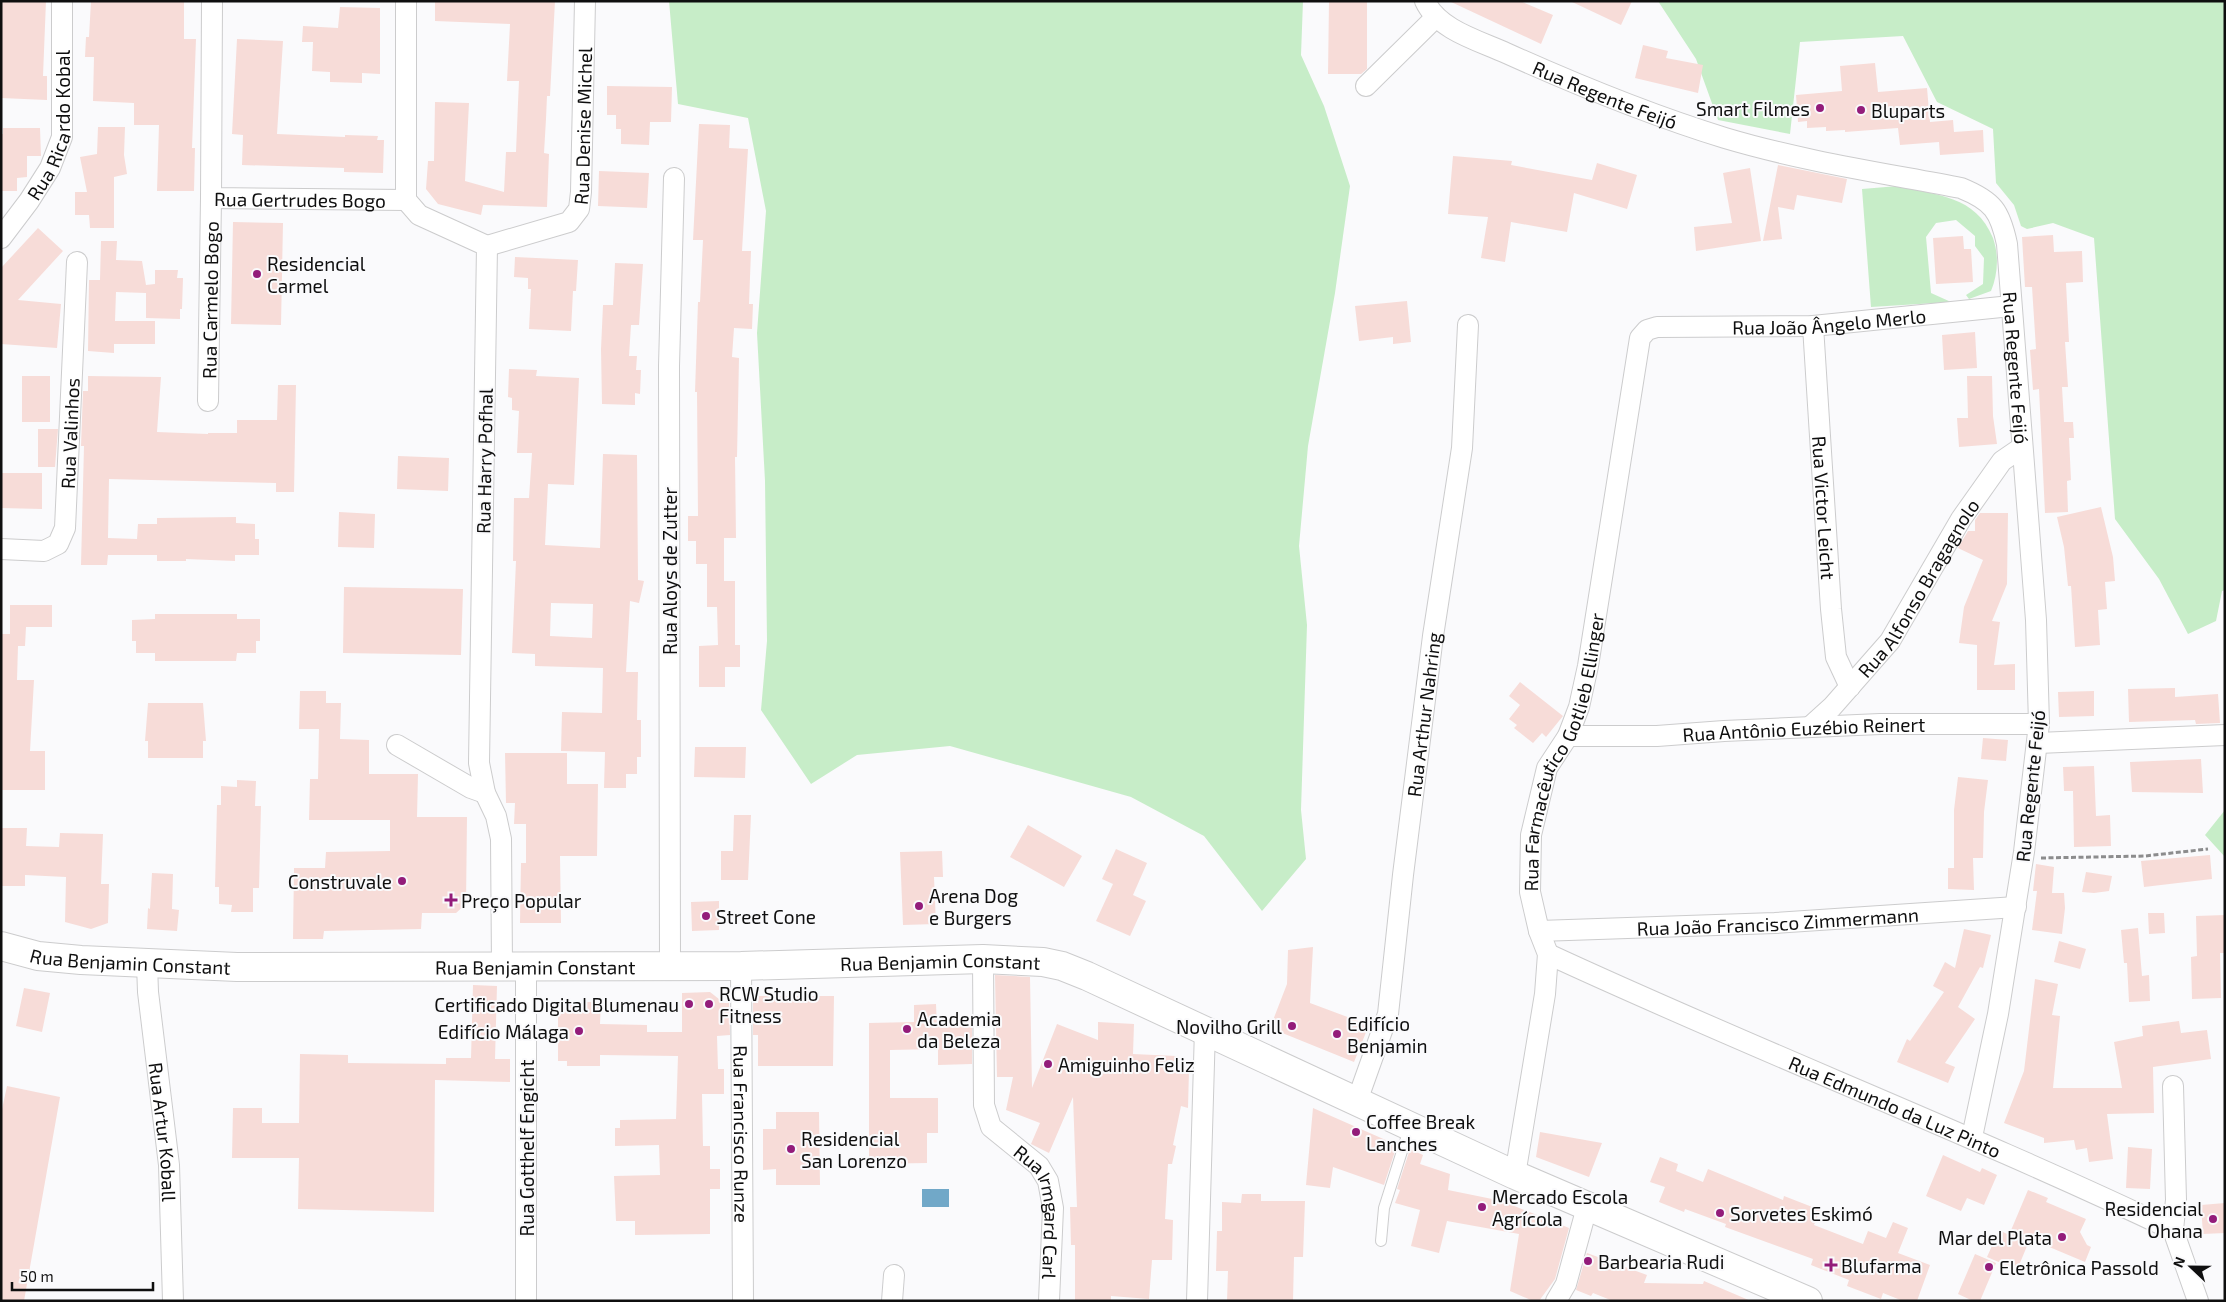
<svg xmlns="http://www.w3.org/2000/svg" width="2226" height="1302" viewBox="0 0 2226 1302" font-family="'Exo 2',sans-serif">
	<style>
		.green { fill: #c7edc8 }
		.water { fill: #71a8c8 }
		.building { fill: #f7dcd8; fill-rule: evenodd }
		.lines { fill: none; stroke-linecap: round; stroke-linejoin: round }
		.service-casing { stroke: #cccccd; stroke-width: 12 }
		.minor-casing { stroke: #cccccd; stroke-width: 22 }
		.secondary-casing { stroke: #cccccd; stroke-width: 30 }
		.path { stroke: #8c8c8d; stroke-width: 3; stroke-dasharray: 5 2.5; stroke-linecap: butt }
		.service { stroke: #fff; stroke-width: 10 }
		.minor { stroke: #fff; stroke-width: 20 }
		.secondary { stroke: #fff; stroke-width: 28 }
		.poi-dot { fill: #931c7a; stroke: #fafafc; stroke-width: 2 }
		.labels { text-anchor: middle; dominant-baseline: central; stroke-width: 4; stroke-linejoin: round; paint-order: stroke }
		.street-label { font-size: 19px; fill: #0f0f0f; stroke: #fafafc }
		.poi-label { font-size: 19px; fill: #0f0f0f; stroke: #fafafc; text-anchor: start }
	</style>
	<rect width="100%" height="100%" fill="#fafafc"/>
	<path class="green" d="M669,1H1303L1301,55L1324,106L1350,186L1335,293L1308,446L1299,546L1307,625L1301,810L1306,859L1262,911L1204,836L1131,797L950,746L857,755L811,784L761,710L767,641L765,481L757,333L766,211L748,118L678,104Z
		M1658,1H2225V590L2222,591L2216,621L2188,634L2159,579L2115,519L2094,238L2053,223L2027,229L2021,226L2014,205L1996,183L1993,129L1937,102L1903,36L1800,42L1790,134L1718,120L1696,59Z
		M1898,186C1938,196 1975,195 1993,238C1999,255 1998,274 1991,291L1969,299L1966,295L1983,284L1984,258L1975,246V236L1956,220L1936,223L1926,237L1931,293L1951,302L1871,307L1862,189Z
		M2225,810V857L2205,835Z"/>
	<path class="water" d="M922,1189H949V1207H922Z"/>
	<path class="building" d="M1,1H46L43,76H47V100L1,98Z
		M91,1H184V39H196L192,148H195L194,191H157L159,125H134V103L93,101L94,57H85L86,37H89Z
		M435,1H555L550,96H547L546,119L544,153L549,154L547,207L483,205L481,215L438,204L426,189L428,161H434L435,102L469,103L465,181L504,192L506,152H516L518,103L519,81H507L510,24L435,21Z
		M1329,1H1367V69L1361,74H1328Z
		M1449,1H1520L1553,15L1541,44Z
		M1570,1H1632L1621,25Z
		M340,7L380,8V74L362,73V83L330,82V72L312,71L313,42H302L303,26L338,28Z
		M237,39L283,41L277,134L345,137V135L378,136L377,140H384L383,173L344,172V168L242,165L243,135L232,134Z
		M1643,45L1668,51L1666,58L1703,65L1698,93L1635,78Z
		M1875,63L1878,92L1927,88L1930,122L1953,120L1954,132L1983,130L1984,152L1940,155L1939,142L1900,145L1898,128L1845,132V130L1826,131V127L1807,128V121L1798,122L1796,95L1842,91L1840,66Z
		M607,86L672,87L671,122H650L649,145L621,144V129H616V115H607Z
		M699,124L730,125L729,148L748,149L742,251H751L749,304H753L752,329L734,328L732,357L739,358L737,457H735L736,538H724V581H735V645H740V667H725V687H699V646L718,645L717,607H707V564H696V541H688V516H698L697,392H695L698,302H700L703,240H693Z
		M98,127H125L124,155L127,174L114,177V228H90L89,215H75V192H87L80,157L97,154Z
		M3,128H40L41,156H27V177L17,178V191H1V134H3Z
		M1453,156L1512,161L1511,165L1592,180L1597,163L1637,175L1627,209L1574,193L1567,232L1511,222L1505,262L1481,258L1488,217L1448,214Z
		M1778,165L1847,179L1842,203L1797,195L1794,210L1778,207L1782,239L1763,241Z
		M1750,168L1761,241L1696,251L1694,227L1732,223L1723,173Z
		M599,171L649,173L647,208L598,206Z
		M233,222L283,223L281,325L231,324Z
		M38,228L63,251L18,300L61,304L57,348L1,344V268Z
		M2053,235L2054,252L2082,251L2083,282L2066,283L2069,342H2065L2068,387H2062L2064,422H2073L2074,438H2069L2071,480L2067,481L2068,512L2045,513L2039,389L2033,390L2030,350L2036,349L2032,287H2025L2022,237Z
		M1963,236L1964,249H1971L1973,282L1936,284L1933,238Z
		M101,241H117L116,260L142,261L146,285L155,284V270H178L177,278H183L182,309H180V319L146,318V293L116,292L115,321H155V344H114V353L88,351L89,280H100Z
		M515,257L578,260L576,291H573L571,331L529,329L531,289H528V278L514,277Z
		M615,263L643,264L639,325H631L629,356H637L636,370H641L640,394L635,393V405L602,404L601,349L603,305H613Z
		M1407,301L1411,342L1393,344V337L1359,341L1355,306Z
		M1975,332L1977,368L1944,370L1942,335Z
		M509,369L537,370L536,376L579,378L574,485L548,484L545,545L600,548L603,454L637,455L638,580L644,581L639,603L630,601L626,672H638L637,720H641V757H637V774H626V788H604L605,752L561,751L562,712L602,713L603,668L535,666V654L512,653L516,561H513L514,498H529L532,453H517L519,411L512,410V398L508,397ZM551,603L593,604L592,638L550,636Z
		M22,376H50V422H22Z
		M88,376L161,377L157,432L208,434V433H237V420H277L278,385H296L294,492H276V483L109,479L108,538L137,539L138,524H157V518L236,517V523L255,524V539H259V555H235V561L186,559V561H157V555H108L107,565H81L84,446H81L83,391H88Z
		M1967,376H1992L1993,416L1997,444L1959,447L1957,418H1968Z
		M38,429H58L55,467H38Z
		M398,456L449,458L448,491L397,489Z
		M1,473H42V509L1,508Z
		M2101,507L2113,557L2115,581L2105,582L2107,609L2098,610L2100,645L2075,647L2071,586H2068L2064,547L2057,517Z
		M339,512L375,514L374,548L338,547Z
		M1980,513H2008L2007,584L1992,621L2000,622L1994,665L2015,664V690H1977V645L1959,643L1964,607L1983,560L1958,548L1968,531H1975V520Z
		M344,587L463,589L461,655L343,653Z
		M10,605H52V627H26L25,646H18L17,680H34L30,751H45V790H1V634H10Z
		M155,614H237V619H260V641H256V653H237L236,661H155V653H136V641H132V620L155,619Z
		M1520,682L1563,716L1546,737L1542,733L1533,743L1514,728L1517,725L1509,719L1520,705L1509,696Z
		M2175,688V697L2218,694L2220,723L2196,724L2195,720L2129,722L2128,689Z
		M300,691H326V703H341L340,739L369,740V774H418L417,817H467L466,904L456,913H422L421,929L324,931L323,939H293L294,868H325L326,852L390,851V820H309L310,779H318L319,729H299Z
		M2094,691V716L2059,717L2058,692Z
		M148,703H203L206,741H203V758H148V741H145Z
		M1983,738L2008,740L2006,761L1981,759Z
		M695,747H746L745,778L694,777Z
		M505,753H567V784H598L597,856H560L561,923H520L521,863H526V824H514L515,803H506Z
		M2201,759L2203,793L2132,792L2130,762Z
		M2094,766L2096,816L2110,815L2111,846L2074,847L2073,791H2064L2063,767Z
		M1958,777L1988,780L1984,812L1983,858H1973L1974,890L1948,889V868H1954V810Z
		M237,780L256,781L255,806H261L259,888H253V912H231L232,905L219,904V887H215L217,805H221V786L237,787Z
		M734,815H751L748,880H721V851H733Z
		M1028,825L1082,856L1064,887L1010,857Z
		M1,828H27L26,846L59,847L60,833L103,834L101,884H109L108,923L91,929L65,922L66,877L25,875V886H1Z
		M1116,849L1147,863L1133,895L1146,901L1130,936L1096,921L1113,884L1102,879Z
		M942,851L943,877H934L936,924L903,925L900,852Z
		M2210,855L2212,879L2144,887L2141,861Z
		M2036,864L2054,867L2052,893H2064L2065,908L2062,934L2032,930L2037,891H2033Z
		M2086,872L2112,876L2109,891L2094,893L2082,892Z
		M152,873L173,874L172,909L179,910L177,931L147,929L148,908L150,909Z
		M719,901V930L692,931L691,902Z
		M2148,913H2164L2165,933L2149,934Z
		M2225,915V953H2220L2221,998L2192,999L2191,957L2197,956L2196,916Z
		M2138,928L2142,976L2149,975L2150,1001L2129,1002L2127,963H2124L2121,930Z
		M1964,929L1991,935L1983,968L1980,967L1958,1007L1975,1019L1945,1063L1955,1067L1948,1083L1897,1062L1907,1039L1910,1041L1944,992L1933,986L1945,962L1955,968Z
		M2059,941L2086,949L2080,969L2054,962Z
		M1313,947L1310,1003L1369,1025L1354,1062L1270,1028L1287,984L1288,950Z
		M995,975L1030,977L1032,1088L1057,1024L1098,1040V1022L1134,1024L1133,1054L1176,1056L1175,1070H1189L1188,1108L1181,1106L1173,1145L1176,1146L1172,1164H1168L1165,1219L1173,1220L1172,1260H1152L1149,1299L1111,1296V1301H1075V1245H1071L1070,1207H1077L1073,1097L1049,1153L1031,1144L1040,1123L1006,1110L1013,1077H997Z
		M2035,979L2058,984L2052,1015L2060,1016L2053,1088H2122L2114,1042L2143,1036L2142,1026L2179,1021L2181,1033L2207,1030L2211,1059L2153,1067L2154,1113L2107,1114L2113,1159L2089,1162L2087,1148L2076,1150L2074,1140L2044,1143V1138L2004,1123L2024,1071Z
		M473,985L497,986L495,1059H510V1082L435,1080L434,1212L298,1209L299,1158H232L233,1108H262V1123H299L300,1054L348,1055V1063L446,1064V1058H471Z
		M24,988L50,993L42,1032L16,1026Z
		M710,992L724,1003H729L730,1035L717,1036L718,1069H724V1094H702L703,1146H710V1169H720V1189H710V1234L635,1235V1221H616L614,1176L660,1175L659,1145L615,1146V1128H620V1120L676,1119L678,1056L600,1055V1066H567V1061H558V1002H601L600,1024L647,1025V1032H682V993Z
		M759,996H834L833,1066H758V1035H753V1003H758Z
		M936,1004L937,1027L972,1026V1064L938,1065V1049L890,1050V1098H938V1133H927V1163L869,1164V1023L914,1022V1005Z
		M7,1086L60,1097L24,1301H1V1114Z
		M1313,1108L1397,1145L1384,1185L1333,1167L1330,1188L1306,1185Z
		M776,1112H819L820,1185H776V1169L763,1170V1129H776Z
		M1540,1132L1602,1143L1589,1177L1536,1157Z
		M2128,1147L2152,1149L2150,1189L2126,1188Z
		M1410,1149L1423,1155L1420,1164L1450,1174L1448,1190L1502,1201L1569,1228L1555,1279L1539,1301H1533L1510,1291L1519,1234L1447,1221L1439,1253L1411,1246L1420,1210L1395,1203L1400,1190L1397,1189Z
		M1943,1155L1980,1172L1982,1168L1997,1175L1984,1205L1967,1198L1961,1211L1926,1196Z
		M1660,1157L1678,1164L1676,1171L1703,1182L1708,1169L1783,1200L1784,1196L1820,1210L1814,1225L1863,1244L1868,1231L1886,1238L1893,1222L1908,1228L1898,1253L1930,1265L1917,1301H1903L1883,1293L1881,1299L1847,1286L1849,1280L1811,1265L1813,1259L1725,1227L1726,1224L1685,1209L1684,1212L1659,1202L1665,1187L1650,1182Z
		M2028,1190L2048,1198L2046,1202L2086,1219L2080,1232L2087,1245L2091,1247L2085,1262L2030,1239L2017,1270L1987,1257L1999,1230L2009,1235Z
		M1242,1194H1261V1201H1305L1303,1257H1294L1293,1301H1227L1228,1271H1216L1217,1231H1222V1202L1241,1203Z
		M2225,1203V1233L2203,1234L2201,1205Z
		M1587,1253L1647,1275L1644,1283L1703,1284L1704,1281L1751,1301H1613L1593,1293L1591,1296L1576,1290Z
		M1975,1254L1996,1263L1980,1301H1973L1958,1294Z"/>
	<g class="lines">
		<defs>
			<path id="service" d="M1381,1241L1384,1208L1410,1126"/>
			<g id="minor">
				<path id="s1" d="M212,1L211,198L406,200"/>
				<path d="M406,1V200L419,215L487,246L479,763L485,793L496,816L501,839L502,966"/>
				<path id="s2" d="M1425,1C1438,30 1480,41 1506,53C1577,85 1650,115 1725,138C1802,161 1883,173 1961,188C1993,201 2000,211 2007,244L2036,620L2039,724L2024,852L1998,1014L1972,1137"/>
				<path d="M1366,86L1436,17"/>
				<path id="s3" d="M1,238L29,201L50,168L62,137V1"/>
				<path id="s4" d="M487,246L569,222L579,209L581,192L585,1"/>
				<path id="s5" d="M1813,326L1831,609L1836,657L1850,687"/>
				<path id="s6" d="M208,401L211,198"/>
				<path id="s7" d="M1,549L44,551L58,544L65,528L77,262"/>
				<path id="s8" d="M1811,726L1832,707L1890,641L1961,519L2002,461L2021,448"/>
				<path id="s9" d="M1568,736H1657L1724,731L1880,724H2039"/>
				<path d="M2038,743L2225,735"/>
				<path d="M397,745L471,788L485,793"/>
				<path id="s10" d="M1539,931L1775,923L2016,907"/>
				<path id="s11" d="M1548,954C1755,1050 1967,1132 2173,1230L2198,1301"/>
				<path id="s12" d="M983,959L984,1105L991,1127L1039,1166L1048,1181L1053,1208L1049,1301"/>
				<path id="s13" d="M147,964L148,992L169,1165L173,1301"/>
				<path d="M670,965L669,366L674,178"/>
				<path d="M526,966V1301"/>
				<path id="s14" d="M741,966L743,1301"/>
				<path d="M2173,1086L2176,1200L2173,1230"/>
				<path id="s15" d="M1357,1101L1388,1014L1403,875L1433,636L1462,448L1468,325"/>
				<path id="s16" d="M1515,1175L1545,994L1548,954L1539,931L1530,892L1531,835L1547,768L1568,736L1579,707L1588,666L1640,338L1647,330L1657,327L1813,326L2011,306"/>
				<path d="M892,1301L894,1275"/>
				<path d="M1197,1301L1205,1029"/>
				<path d="M1556,1301L1566,1284L1587,1207"/>
			</g>
			<g id="secondary">
				<path id="s17" d="M1,946L38,956L81,960L237,967L741,966L983,959L1043,962L1062,966L1087,976L1515,1175L1808,1301"/>
			</g>
		</defs>
		<use href="#service" class="service-casing"/>
		<use href="#minor" class="minor-casing"/>
		<use href="#secondary" class="secondary-casing"/>
		<path class="path" d="M2041,858L2145,856L2208,849"/>
		<use href="#service" class="service"/>
		<use href="#minor" class="minor"/>
		<use href="#secondary" class="secondary"/>
	</g>
	<g class="poi-dot">
		<circle cx="1820" cy="108" r="5"/>
		<circle cx="1861" cy="110" r="5"/>
		<circle cx="257" cy="274" r="5"/>
		<circle cx="402" cy="881" r="5"/>
		<path d="M448.5 892.5h5v5h5v5h-5v5h-5v-5h-5v-5h5z"/>
		<circle cx="919" cy="906" r="5"/>
		<circle cx="706" cy="916" r="5"/>
		<circle cx="689" cy="1004" r="5"/>
		<circle cx="709" cy="1004" r="5"/>
		<circle cx="1292" cy="1026" r="5"/>
		<circle cx="907" cy="1029" r="5"/>
		<circle cx="579" cy="1031" r="5"/>
		<circle cx="1337" cy="1034" r="5"/>
		<circle cx="1048" cy="1064" r="5"/>
		<circle cx="1356" cy="1132" r="5"/>
		<circle cx="791" cy="1149" r="5"/>
		<circle cx="1482" cy="1207" r="5"/>
		<circle cx="1720" cy="1213" r="5"/>
		<circle cx="2213" cy="1219" r="5"/>
		<circle cx="2062" cy="1237" r="5"/>
		<circle cx="1588" cy="1261" r="5"/>
		<path d="M1828.5 1257.5h5v5h5v5h-5v5h-5v-5h-5v-5h5z"/>
		<circle cx="1989" cy="1267" r="5"/>
	</g>
	<g class="labels">
		<g class="street-label">
			<text stroke="none"><textPath href="#s2" startOffset="206">Rua Regente Feijó</textPath></text>
			<text stroke="none"><textPath href="#s3" startOffset="128">Rua Ricardo Kobal</textPath></text>
			<text stroke="none"><textPath href="#s4" startOffset="185">Rua Denise Michel</textPath></text>
			<text stroke="none"><textPath href="#s1" startOffset="286">Rua Gertrudes Bogo</textPath></text>
			<text stroke="none"><textPath href="#s6" startOffset="101">Rua Carmelo Bogo</textPath></text>
			<text stroke="none"><textPath href="#s16" startOffset="1051">Rua João Ângelo Merlo</textPath></text>
			<text stroke="none"><textPath href="#s2" startOffset="776">Rua Regente Feijó</textPath></text>
			<text stroke="none"><textPath href="#s7" startOffset="171">Rua Valinhos</textPath></text>
			<text transform="translate(484 461) rotate(-89)">Rua Harry Pofhal</text>
			<text stroke="none"><textPath href="#s5" startOffset="182">Rua Victor Leicht</textPath></text>
			<text transform="translate(669 571) rotate(-90)">Rua Aloys de Zutter</text>
			<text stroke="none"><textPath href="#s8" startOffset="176">Rua Alfonso Bragagnolo</textPath></text>
			<text stroke="none"><textPath href="#s15" startOffset="394">Rua Arthur Nahring</textPath></text>
			<text stroke="none"><textPath href="#s9" startOffset="236">Rua Antônio Euzébio Reinert</textPath></text>
			<text stroke="none"><textPath href="#s16" startOffset="434">Rua Farmacêutico Gotlieb Ellinger</textPath></text>
			<text transform="translate(2030 786) rotate(-84)">Rua Regente Feijó</text>
			<text stroke="none"><textPath href="#s10" startOffset="239">Rua João Francisco Zimmermann</textPath></text>
			<text stroke="none"><textPath href="#s17" startOffset="131">Rua Benjamin Constant</textPath></text>
			<text stroke="none"><textPath href="#s17" startOffset="941">Rua Benjamin Constant</textPath></text>
			<text stroke="none"><textPath href="#s17" startOffset="536">Rua Benjamin Constant</textPath></text>
			<text stroke="none"><textPath href="#s11" startOffset="379">Rua Edmundo da Luz Pinto</textPath></text>
			<text stroke="none"><textPath href="#s13" startOffset="169">Rua Artur Koball</textPath></text>
			<text stroke="none"><textPath href="#s14" startOffset="168">Rua Francisco Runze</textPath></text>
			<text transform="translate(526 1148) rotate(-90)">Rua Gotthelf Engicht</text>
			<text stroke="none"><textPath href="#s12" startOffset="275">Rua Irmgard Carl</textPath></text>
		</g>
		<g class="poi-label">
			<text x="1810" y="108" text-anchor="end">Smart Filmes</text>
			<text x="1871" y="110">Bluparts</text>
			<text x="267" y="263">Residencial<tspan x="267" dy="22">Carmel</tspan></text>
			<text x="392" y="881" text-anchor="end">Construvale</text>
			<text x="929" y="895">Arena Dog<tspan x="929" dy="22">e Burgers</tspan></text>
			<text x="461" y="900">Preço Popular</text>
			<text x="716" y="916">Street Cone</text>
			<text x="719" y="993">RCW Studio<tspan x="719" dy="22">Fitness</tspan></text>
			<text x="679" y="1004" text-anchor="end">Certificado Digital Blumenau</text>
			<text x="917" y="1018">Academia<tspan x="917" dy="22">da Beleza</tspan></text>
			<text x="1347" y="1023">Edifício<tspan x="1347" dy="22">Benjamin</tspan></text>
			<text x="1282" y="1026" text-anchor="end">Novilho Grill</text>
			<text x="569" y="1031" text-anchor="end">Edifício Málaga</text>
			<text x="1058" y="1064">Amiguinho Feliz</text>
			<text x="1366" y="1121">Coffee Break<tspan x="1366" dy="22">Lanches</tspan></text>
			<text x="801" y="1138">Residencial<tspan x="801" dy="22">San Lorenzo</tspan></text>
			<text x="1492" y="1196">Mercado Escola<tspan x="1492" dy="22">Agrícola</tspan></text>
			<text x="2203" y="1208" text-anchor="end">Residencial<tspan x="2203" dy="22">Ohana</tspan></text>
			<text x="1730" y="1213">Sorvetes Eskimó</text>
			<text x="2052" y="1237" text-anchor="end">Mar del Plata</text>
			<text x="1598" y="1261">Barbearia Rudi</text>
			<text x="1841" y="1265">Blufarma</text>
			<text x="1999" y="1267">Eletrônica Passold</text>
		</g>
	</g>
	<rect width="2226" height="1302" fill="none" stroke="#0f0f0f" stroke-width="5"/>
	<g transform="translate(2191 1267) rotate(292)" stroke="#fafafc" stroke-width="4" paint-order="stroke">
	<path d="M0-4L9 19L0 12L-9 19Z" fill="#0f0f0f"/>
	<text y="-8" font-size="14" font-weight="bold" text-anchor="middle" fill="#0f0f0f">N</text>
	</g>
	<path d="M12 1282v8h141v-8" fill="none" stroke="#0f0f0f" stroke-width="2.5"/>
	<text x="20" y="1282" font-size="15" fill="#0f0f0f" stroke="#fafafc" stroke-width="4" paint-order="stroke">50 m</text>
</svg>
